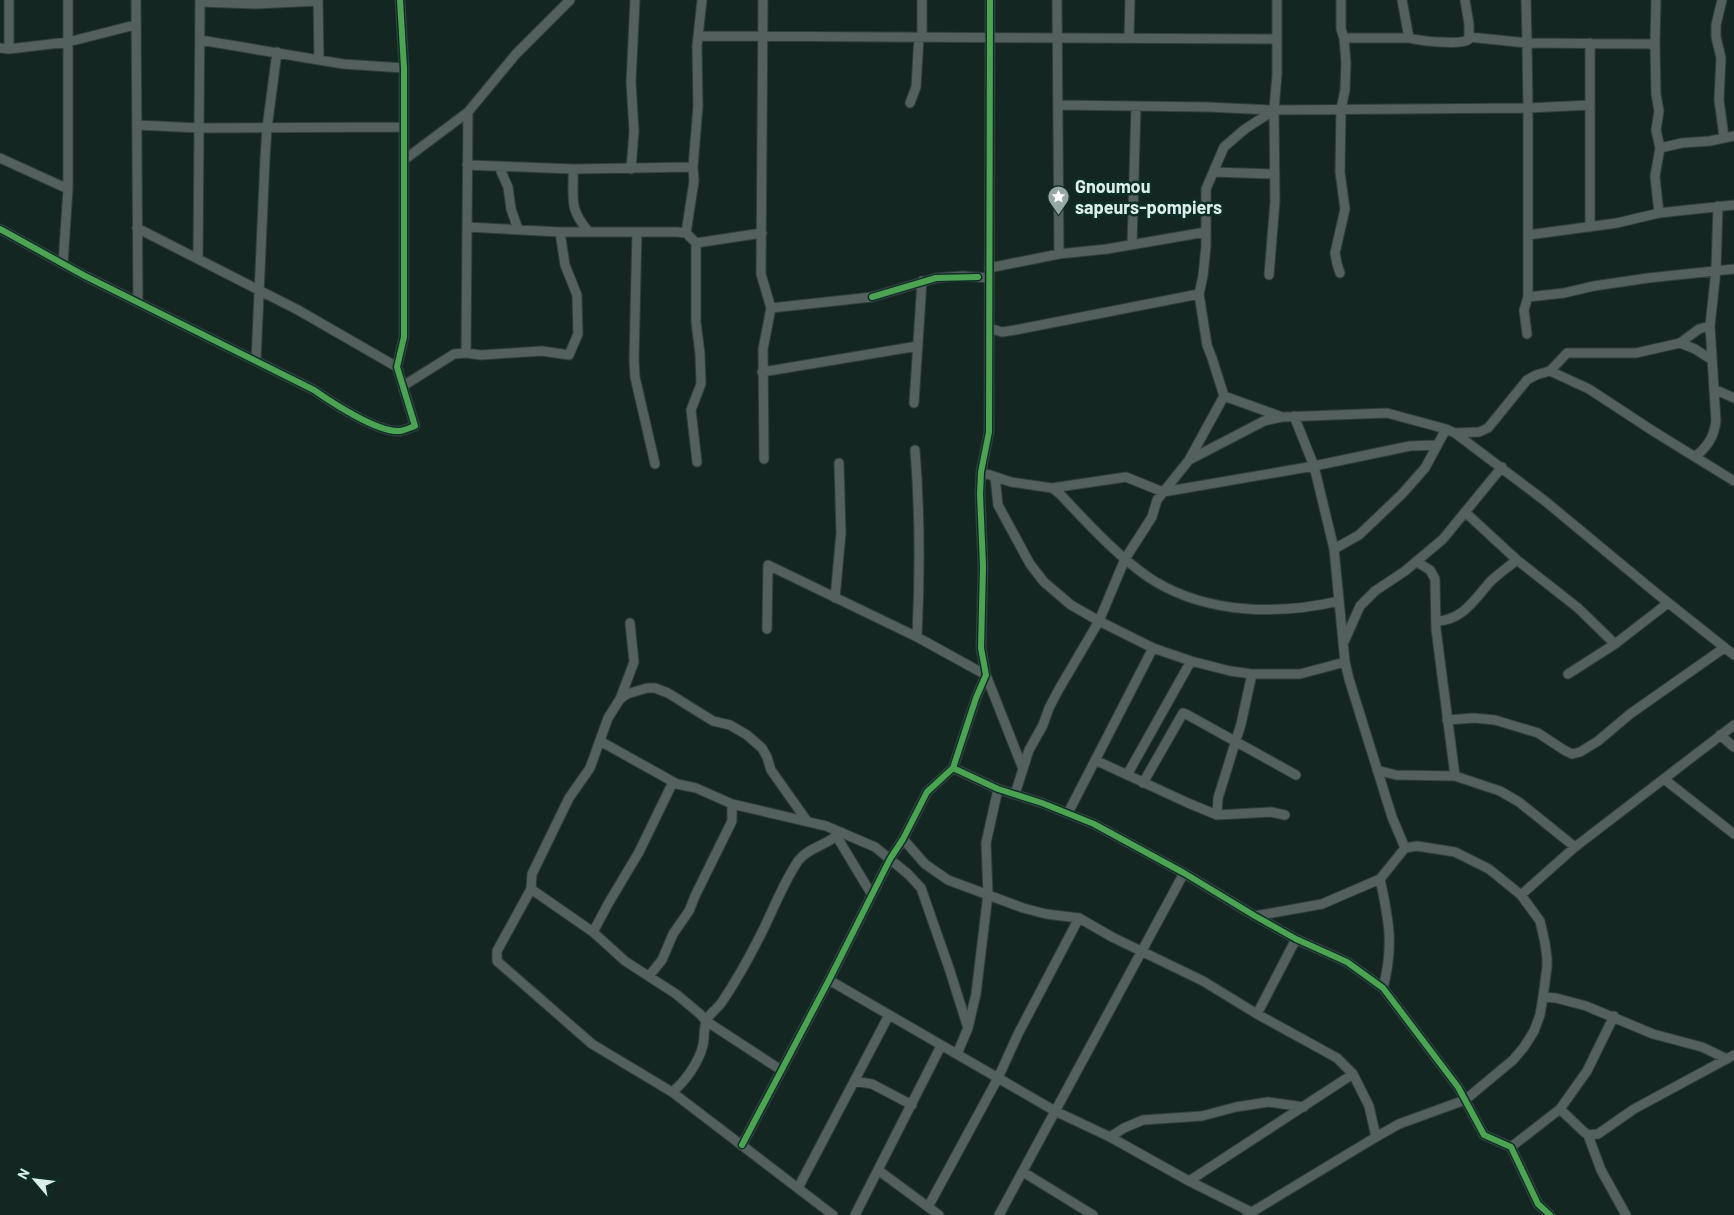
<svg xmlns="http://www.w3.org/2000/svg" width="1734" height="1215" viewBox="0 0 1734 1215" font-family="Barlow,sans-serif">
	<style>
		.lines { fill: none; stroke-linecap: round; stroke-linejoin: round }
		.minor-casing { stroke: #323f3c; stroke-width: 11 }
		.minor { stroke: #53605d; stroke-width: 9 }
		.cycleway-casing { stroke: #0d2d27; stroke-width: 9 }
		.cycleway { stroke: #4ca352; stroke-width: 6 }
		.labels { text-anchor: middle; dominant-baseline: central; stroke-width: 5; stroke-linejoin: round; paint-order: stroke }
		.poi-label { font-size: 18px; font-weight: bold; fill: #ddeeea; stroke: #0d2d27; text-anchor: start }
	</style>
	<rect width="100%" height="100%" fill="#142622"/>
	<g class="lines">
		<defs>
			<path id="minor" d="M136,0L138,302
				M318,0L319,60
				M763,0L761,274L771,308L763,349L764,459
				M922,0V37
				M1057,0L1059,254
				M1402,0L1409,38C1420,41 1459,45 1468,40L1469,37L1527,43L1526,0
				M1465,0L1469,24V37
				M1722,0L1716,25V37L1721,58L1719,100L1724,137
				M200,2L255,4L318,1
				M698,36L1276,39
				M1129,38L1130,0
				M1344,38H1409
				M200,40L343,64L404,68
				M1590,43V227
				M1655,44L1656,94L1659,111L1656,130L1660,148L1655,176L1656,186L1659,213
				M0,48L9,49L68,42L135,25
				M9,49V0
				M910,103L916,87L919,37
				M1058,105L1207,107L1274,110L1528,108L1527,43L1655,44L1656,0
				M137,125L199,128L404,127
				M1660,148L1682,143L1710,141L1734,136
				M0,158L68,189
				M404,160L468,112L516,54L570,0
				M467,165L573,169L693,167
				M499,167L508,187L511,209L518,229
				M573,169C574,199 568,208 589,232
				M631,169L634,131L631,82L635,0
				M1214,172L1275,174
				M467,227L560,232H677L686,233L696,243L762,233
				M137,228L298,310L397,367
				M0,229L85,276L314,390C331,402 378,433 400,431C405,430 410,428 415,426L397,367L404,337V68L400,0
				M637,232L634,360L635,377L655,464
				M686,233L694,181L693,167L698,106L697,46L702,0
				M1528,235L1617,223L1659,213L1734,205
				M696,243V322L700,354L701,384L691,410L697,462
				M1132,244L1136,106
				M198,259L200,0
				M63,264L68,189V0
				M989,268L1059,254L1107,249L1206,232
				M1340,273L1337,264L1335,253L1345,209L1340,172L1341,109L1345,90L1346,63L1344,38L1341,29V0
				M1269,275L1275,201L1274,110L1277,74V0
				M1528,297L1564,293L1594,286L1648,278L1734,269
				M771,308L872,297L936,278L963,276L989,278
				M989,328L1002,332L1015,330L1199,294
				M1527,334L1524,310L1528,297V108L1590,105
				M1680,343L1695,349L1712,360
				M466,353L468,112
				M256,361L265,159L267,128L277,52
				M1550,371L1589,389L1653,431L1734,481
				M762,372L918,346
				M403,386L454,354L466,353L481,355L542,351L569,355L578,334L577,295L565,265L560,232
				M1714,389L1734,398
				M1224,396L1282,417
				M914,403L922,281
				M1294,416L1314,466L1334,549
				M1455,433L1479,432L1488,428L1527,380L1536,375L1550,371L1567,353H1636L1680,343L1699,329L1710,326
				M915,450C920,512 920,575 917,637
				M1695,457C1708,446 1714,437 1716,421L1710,326L1716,270L1718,206
				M1189,460L1264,421L1282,417L1387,413L1446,429L1455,433L1545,501L1656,593L1734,655
				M981,472L1011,482L1052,488L1060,494C1086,522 1123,562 1156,582C1210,614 1279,615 1339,601
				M995,477L998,505L1030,564L1044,582L1071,605L1099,621L1153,648L1191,661L1230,671L1252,674H1300L1345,662
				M1052,488L1126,477L1163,492L1314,466L1410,446L1437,445
				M1465,512L1517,560L1578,608L1615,644
				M1417,562L1430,570L1435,579L1436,629L1455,776
				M835,598L841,533L839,463
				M1436,621C1462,621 1474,600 1490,582C1498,574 1508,567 1517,560
				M630,623L634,662L620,699L608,718L590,768L569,798L532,874L531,889L593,932L625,961L676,994L700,1014L706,1021L781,1070
				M767,629L768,565L917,637L986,675L1023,769
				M1344,642L1360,606L1375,591L1405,571L1443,539L1502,467
				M1568,674L1615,644L1668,603
				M620,699L627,694L647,688H655L668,693L713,721L730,725L747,735L762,748L767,757L771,770L807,821
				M1447,720L1474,718L1495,720L1538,733L1564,750L1572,754L1580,752L1598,741L1630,714L1724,648
				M1720,735L1734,747
				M600,741L677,784L696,788L732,804L826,826L875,847L908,874L921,888L949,968L968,1028
				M1095,760L1188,803L1217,815L1271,812L1285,815
				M953,768L998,789L1042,803L1094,824L1184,873L1255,916L1296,939L1347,962L1383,988L1458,1087L1484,1135L1511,1147L1538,1204L1550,1215
				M1377,770L1396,775L1455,776L1500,791L1519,802L1575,847
				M1127,775L1191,661
				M1664,779L1734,834
				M1143,783L1183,713L1186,714L1296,775
				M1015,794L1029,750L1043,725L1049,708L1059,689L1099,621L1125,559L1152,517L1157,500L1189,460L1224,396L1212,358L1207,345L1199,294L1203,276L1206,246V189L1224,147L1245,129L1274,110
				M1068,813L1153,648
				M1217,815L1218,798L1241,724L1252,674
				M837,837L872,895
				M903,839L925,864L948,880L1023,908L1046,914L1079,918L1112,937L1203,981L1257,1014L1337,1058L1353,1074L1369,1106L1376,1137
				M1405,848L1392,817L1349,679L1345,662L1334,549L1359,535L1402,494L1425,468L1446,429
				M531,889L497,951V961L592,1044L672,1092C685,1082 699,1062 703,1045C705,1037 703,1027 707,1019C711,1012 718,1008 722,1002C736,981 749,958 760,936C773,911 782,885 798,861C808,847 829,845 841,832
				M1521,895L1575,847L1734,725
				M1255,916L1322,904L1380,879
				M593,932L608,904L639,852L673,782
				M649,976L662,960L673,934L689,911L695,896L732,821V804
				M829,980L1055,1111L1110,1137L1189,1181L1251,1212
				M1543,997L1556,998L1586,1006L1653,1034L1702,1047L1727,1059
				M1257,1014L1296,939
				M957,1054L968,1028L976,994L988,894L986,843L998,789
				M854,1081L872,1084L912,1105
				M672,1092L833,1215
				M1560,1109L1583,1131L1588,1135L1598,1134L1634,1109L1734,1055
				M1588,1135L1601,1170L1626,1215
				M1110,1137L1124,1128L1143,1120L1202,1116L1236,1107L1268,1102L1304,1107
				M742,1145L829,980L890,859L903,839L927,792L953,768L976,698L986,675L981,648L983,566L980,494L981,472L989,432L990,0
				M1511,1147L1560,1109L1587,1071L1614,1016
				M878,1170L939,1215
				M1023,1172L1093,1215
				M1189,1181L1353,1074
				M798,1188L889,1015
				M928,1207L998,1078L1018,1034L1079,918
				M855,1215L941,1046
				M999,1215L1184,873
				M1247,1215L1376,1137L1399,1124L1465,1100L1513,1060L1524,1047L1534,1031L1540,1015L1543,997L1547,967V958L1545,943L1540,921L1521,895L1489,869L1455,852L1417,846L1405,848L1380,879C1389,920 1394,947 1383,988"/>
		</defs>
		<use href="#minor" class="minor-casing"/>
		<use href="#minor" class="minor"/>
		<defs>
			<path id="cycleway" d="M0,229L85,276L314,390C331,402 378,433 400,431C405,430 410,428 415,426L397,367L404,337V68L400,0
				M872,297L936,278L978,277
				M953,768L998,789L1042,803L1094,824L1184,873L1255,916L1296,939L1347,962L1383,988L1458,1087L1484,1135L1511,1147L1538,1204L1550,1215
				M742,1145L829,980L890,859L903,839L927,792L953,768L976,698L986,675L981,648L983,566L980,494L981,472L989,432L990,0"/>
		</defs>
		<use href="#cycleway" class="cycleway-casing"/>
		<use href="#cycleway" class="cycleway"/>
	</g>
	<defs>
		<symbol id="sight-pin" viewBox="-11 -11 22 30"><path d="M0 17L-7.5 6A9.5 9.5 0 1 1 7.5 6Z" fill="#97a8a4" stroke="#0d2d27"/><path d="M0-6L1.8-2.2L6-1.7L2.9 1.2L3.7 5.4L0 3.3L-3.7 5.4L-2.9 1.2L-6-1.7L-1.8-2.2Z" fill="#fff"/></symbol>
	</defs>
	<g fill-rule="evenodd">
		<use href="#sight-pin" x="1046" y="184" width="25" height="34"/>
	</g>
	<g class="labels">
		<g class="poi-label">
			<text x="1075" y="186">Gnoumou<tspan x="1075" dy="21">sapeurs-pompiers</tspan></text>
		</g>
	</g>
	<g transform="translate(35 1180) rotate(298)" stroke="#0d2d27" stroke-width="4" paint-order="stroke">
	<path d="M0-4L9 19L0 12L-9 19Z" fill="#ddeeea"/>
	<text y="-8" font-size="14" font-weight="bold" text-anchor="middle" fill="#ddeeea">N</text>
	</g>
</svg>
